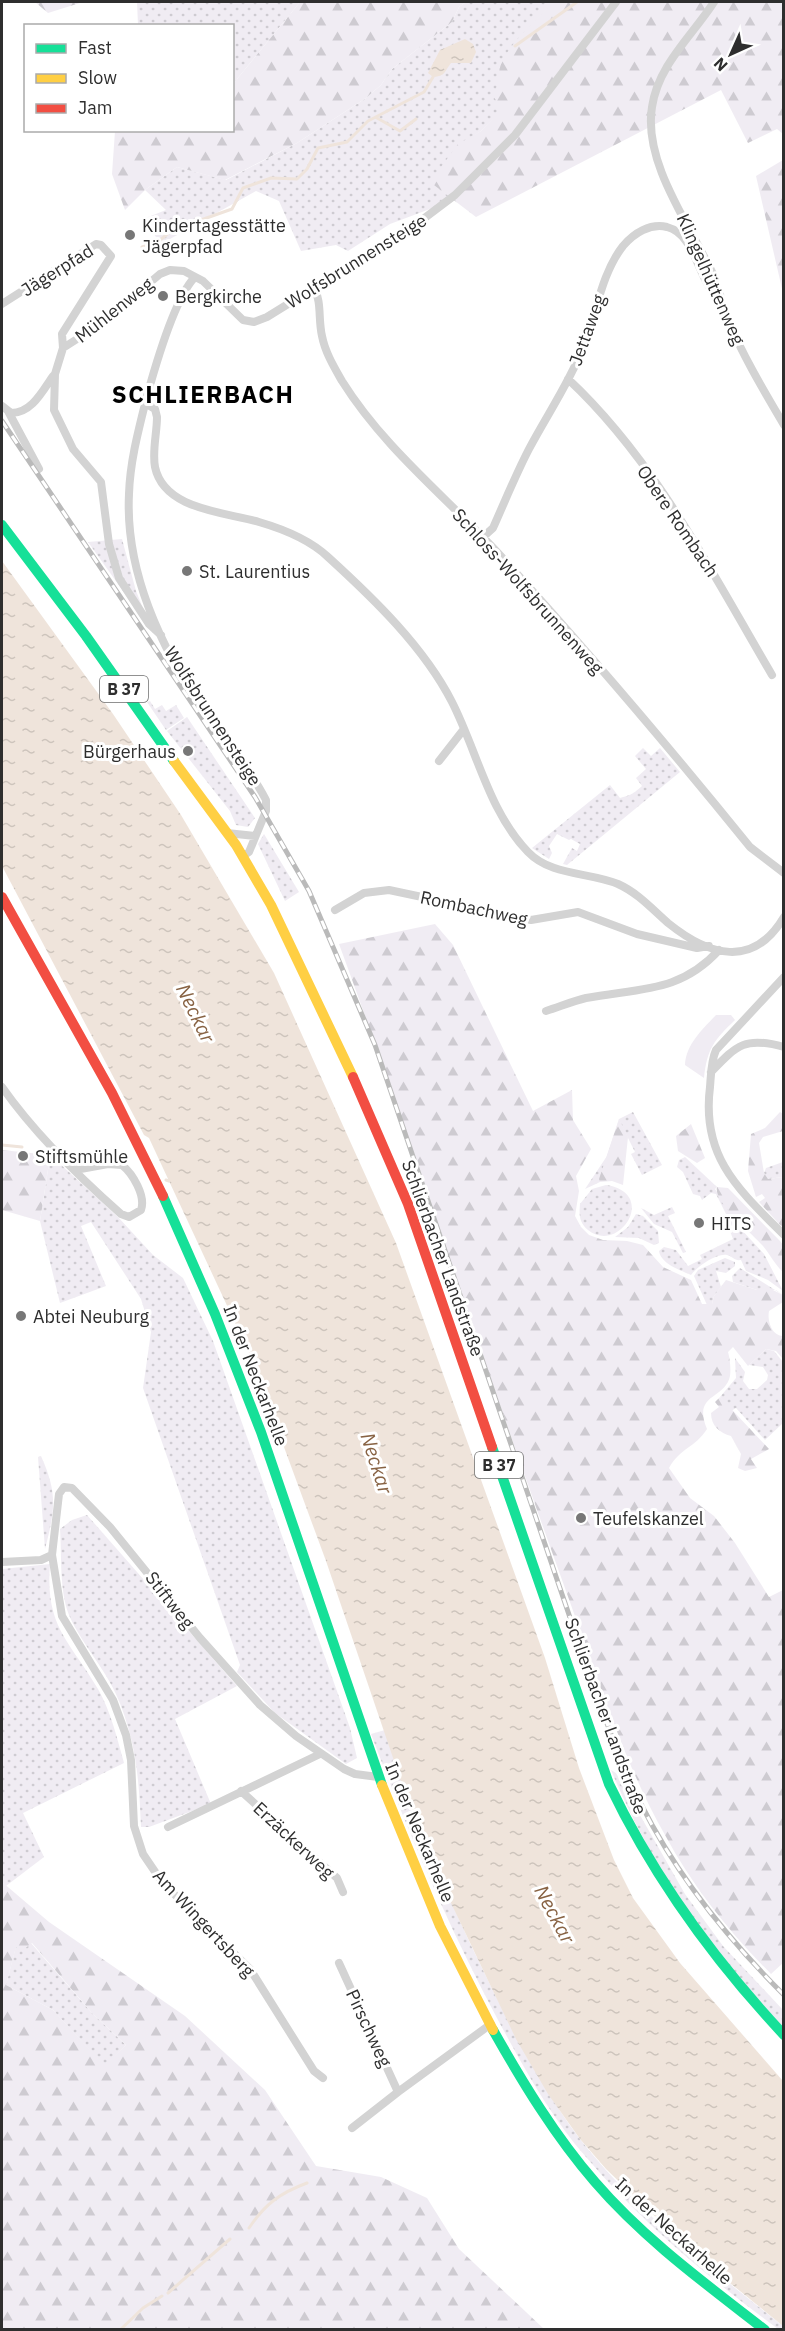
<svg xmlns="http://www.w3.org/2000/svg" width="785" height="2331" viewBox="0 0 785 2331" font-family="'IBM Plex Sans',sans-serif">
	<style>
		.grass { fill: url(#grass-dots) }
		.forest { fill: url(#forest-firs); fill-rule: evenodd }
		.park { fill: #f0ecf3 }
		.water { fill: url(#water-ripples) }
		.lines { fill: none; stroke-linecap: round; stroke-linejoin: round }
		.stream { stroke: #efe4db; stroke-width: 3 }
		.street { stroke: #d3d3d3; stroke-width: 8 }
		.fast { stroke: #16e098; stroke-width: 10 }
		.slow { stroke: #ffcf43; stroke-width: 10 }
		.jam { stroke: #f24e42; stroke-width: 10 }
		.rail-casing { stroke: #bababa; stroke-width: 5 }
		.rail { stroke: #fff; stroke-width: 3; stroke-dasharray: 9; stroke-linecap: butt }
		.poi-dot { fill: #777; stroke: #fff; stroke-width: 2 }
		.labels { text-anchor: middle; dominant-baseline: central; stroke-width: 6; stroke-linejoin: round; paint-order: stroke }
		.shield { fill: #fff; stroke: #6d6d6d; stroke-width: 1.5 }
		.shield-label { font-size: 16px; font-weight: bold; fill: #2e2e2e }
		.poi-label { font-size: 18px; fill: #2e2e2e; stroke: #fff; text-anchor: start }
		.street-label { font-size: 18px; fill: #2e2e2e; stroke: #fff }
		.water-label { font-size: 20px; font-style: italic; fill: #886344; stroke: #fff }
		.district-label { font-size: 24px; font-weight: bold; letter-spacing: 1.5px; fill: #000; stroke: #fff }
	</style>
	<defs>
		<pattern id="grass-dots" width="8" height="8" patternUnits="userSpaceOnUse" patternTransform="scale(1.5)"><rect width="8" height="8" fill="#f0ecf3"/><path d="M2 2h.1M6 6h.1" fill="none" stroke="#cecbd1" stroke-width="1.8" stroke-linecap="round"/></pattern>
		<pattern id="forest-firs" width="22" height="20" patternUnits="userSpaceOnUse" patternTransform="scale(1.5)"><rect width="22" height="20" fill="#f0ecf3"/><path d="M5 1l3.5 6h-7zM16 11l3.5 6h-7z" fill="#cecbd1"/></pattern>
		<pattern id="water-ripples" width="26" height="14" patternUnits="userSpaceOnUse" patternTransform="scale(1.5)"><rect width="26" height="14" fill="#efe4db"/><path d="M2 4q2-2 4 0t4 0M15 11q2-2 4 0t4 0" fill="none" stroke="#cdc4bc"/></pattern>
	</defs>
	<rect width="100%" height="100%" fill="#fff"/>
	<path class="grass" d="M137,2H300L233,84L232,26L138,25Z
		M466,2H554C519,40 491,54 500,112L481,131L460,145L431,182L454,200L390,224L348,251L336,245L301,251L279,201L256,191L161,244L143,219L166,210L145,190L177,167L226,180L297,143L366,98L381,85L392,69L452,22L459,7Z
		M122,539L136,591L153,633L88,542Z
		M150,701L155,709L162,705L166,711L176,705L184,718L166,730L147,702Z
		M187,717L255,818L248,827L236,825L230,811L167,731Z
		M643,748L651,756L660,748L680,772L567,865L563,864L572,848L577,851L580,844L571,839L569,840L557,834L549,846L552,853L549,859L532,848L610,785L620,798C629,795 631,796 642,786L636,778L646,769L635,756Z
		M264,834L299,892L285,901L258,844Z
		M633,1112L662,1165L642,1175L631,1154L635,1152L619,1120L600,1182L585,1189L607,1156L619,1119Z
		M685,1157L717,1187L715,1189L739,1224L732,1226L716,1194L711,1193L702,1200L700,1196L693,1194L683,1172L677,1167L679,1160Z
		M57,1161L118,1217L153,1255L183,1278L213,1341L350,1728L357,1758L346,1764L275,1713L237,1672L240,1665L143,1388L151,1332L141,1299L91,1222L81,1226L106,1286L60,1303L40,1221L49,1163Z
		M783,1162V1177L768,1179L764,1173L766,1168Z
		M606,1185C659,1193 619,1255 588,1230C579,1223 579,1214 580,1204L592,1189Z
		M672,1207L675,1213L668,1216L686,1252L683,1253L672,1232L654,1224L641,1208L654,1215Z
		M636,1214L643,1216L658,1231L659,1243L654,1245L639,1238L615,1237L628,1227Z
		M740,1228L764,1254L783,1291L768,1280L746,1271L741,1260C734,1261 734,1257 727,1255C716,1253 697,1267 691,1275C680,1270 661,1264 659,1251L664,1247L676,1250L688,1266L702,1259L700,1255L733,1239L730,1231Z
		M725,1258L735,1262V1266L726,1273L716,1271L721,1287L714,1296L712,1304L707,1305L694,1276L698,1270Z
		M740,1268L783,1295L776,1290H757L733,1282L732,1276Z
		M766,1349L774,1351L783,1362V1423L765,1440L736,1408L731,1411L720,1397L736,1378L735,1358L745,1372L743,1381L749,1389H757L767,1380L768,1375L763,1367L749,1365Z
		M41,1456C58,1494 55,1510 45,1549L38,1457Z
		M87,1515L237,1686L175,1719L211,1804L149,1827H141C139,1782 137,1749 121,1706C109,1672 83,1647 69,1615C59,1589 62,1556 60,1529L72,1520Z
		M50,1564C45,1627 69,1640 98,1689C111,1712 117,1738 124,1763L23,1813L44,1857L6,1886L2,1882V1569Z
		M385,1730C412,1812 445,1892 483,1970C511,2028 540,2086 580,2139C636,2211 712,2270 783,2326V2329H778C709,2278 642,2223 586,2157C550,2116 524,2068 498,2020C449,1928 408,1832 371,1734Z
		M611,1770L616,1773L685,1894L723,1946L783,2010V2027C708,1945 654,1873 611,1770Z
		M31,1943L92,2013L126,2045L105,2067L53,2010L6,1985L16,1946Z"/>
	<path class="forest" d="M35,2H83L48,13Z
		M300,2H466L459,7L452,22L392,69L381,85L366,98L297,143L225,180L177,167L145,190L125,210L112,174L115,131L232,130L233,84Z
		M553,2H783V134L777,129L748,143L721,90L476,217L430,182L458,144L481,131L499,112L495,107L498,103L493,96C501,82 496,69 505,56C517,36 538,19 553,2Z
		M783,160V293L756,176Z
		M435,924L453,945L533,1111L572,1090L573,1120L591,1149L576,1176L579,1191L575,1216L581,1227L589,1235L603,1240L627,1241L643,1245L663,1267L691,1280L702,1304H712L714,1296L726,1280L757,1290L765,1286L783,1295V1302L769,1311C767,1321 772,1336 783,1336V1359L776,1351L766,1349L748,1366L733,1347L728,1352C730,1359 731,1369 730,1376C725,1400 692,1393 707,1429C695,1448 681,1447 669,1468L690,1498L714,1516L735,1543L769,1597L783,1590L784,1962L771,1974C730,1933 693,1887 665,1835C634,1781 613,1722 592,1664C572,1607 551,1550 531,1493C466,1311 406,1126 339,944Z
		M780,1112L783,1114V1131L763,1137L759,1143L764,1173L768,1179L783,1177V1228L759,1202L765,1198L762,1194L756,1197L748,1171L751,1134L765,1128Z
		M619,1119L628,1137L623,1185L612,1181L600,1182L599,1179Z
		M691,1124L705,1158L697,1163L678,1151L676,1136Z
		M2,1150L40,1154L49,1163L40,1221L2,1210Z
		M717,1187L728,1188L780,1241L783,1245V1272C775,1265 770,1254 763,1246C753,1234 713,1202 717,1187Z
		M720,1397L769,1449L751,1459L757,1468L745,1471L738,1468L741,1454L731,1436C720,1433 711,1426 711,1413L719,1407L715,1402Z
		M2,1882L49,1922L185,2016L265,2090L316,2166L381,2177L427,2198L459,2249L544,2329H2ZM32,1943L92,2013L126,2045L105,2066L53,2010L6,1985L16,1947L23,1950Z"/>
	<path class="park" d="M716,1015H731L735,1020C714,1040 707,1049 704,1078L685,1065C686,1044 703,1029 716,1015Z"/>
	<path class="water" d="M465,39L473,44L476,52L471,63H451C444,72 446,76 433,77L428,73L440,50Z
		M2,561L113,714L181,815L274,973L396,1243L545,1658L579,1768L614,1860L633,1898L680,1963L783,2081V2326L693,2253L606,2169L580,2139L548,2094L516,2039L452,1905L406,1796L326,1561L250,1355L149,1138L144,1135L2,866Z"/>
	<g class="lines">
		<path class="stream" d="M515,46L577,2
			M377,118L400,131L416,119
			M142,247L159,241L178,225L184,226L232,209L243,188L271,178L297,179L307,169L318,148L347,142L368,121L424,92L433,77
			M2,1145L22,1147
			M166,1180L169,1181
			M249,2228C265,2204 280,2193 307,2183
			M168,2293L230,2239
			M120,2330L143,2308L162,2296"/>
		<path class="street" d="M714,2C692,36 658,65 652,107C643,162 689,224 712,272C720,288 721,304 728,320C743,356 764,391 784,425
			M194,278C175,299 155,367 147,396C139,428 130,461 129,494C125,573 162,650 206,714C226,742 250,769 266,800V811L249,852L243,856
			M314,287C322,303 318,319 322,336C325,352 334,367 342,381C384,448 445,496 498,553C585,648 669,747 750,847L784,873
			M2,304L96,244L101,245L111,256L62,334L63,348
			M568,379C656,461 712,573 772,675
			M145,403L155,409L157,417C157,433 152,451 155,467C164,510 225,512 259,522C283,529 309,539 328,557C373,598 424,647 452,702C477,751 489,812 528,852C551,876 589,872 618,884C638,893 652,909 668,923C709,956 753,969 784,917
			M2,406L11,413C32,413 43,390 53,376
			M8,411L39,469
			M483,537L493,528C505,501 516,474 529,449C547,415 569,383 583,348C596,315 601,274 623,246C634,233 650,223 667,227C697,235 697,282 720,299
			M161,635L149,624L119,578L109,544L101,482L73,449L54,410L55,374L63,348L102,323L160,274L170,270L184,271L203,281L243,320L254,322L267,317L414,226L455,195L515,135L616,2
			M439,761L464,729
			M227,833L255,836
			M335,910L364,893L389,890L531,920L578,912L637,934L697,948L709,946
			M784,977L716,1050C711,1061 711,1075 710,1087C701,1157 739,1190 784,1235
			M546,1011C559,1007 573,1001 586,998C639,988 680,993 719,950
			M711,1072C737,1045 745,1036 784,1047
			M2,1087C35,1134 78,1176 121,1214L129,1217L141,1210C146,1196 133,1174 122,1165L108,1164L75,1170
			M52,1555L62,1616L113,1700L126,1735L131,1760L134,1826L143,1854L162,1882L250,1969L314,2071L323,2078
			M2,1562L41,1560L52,1555L59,1494L64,1487L72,1488L110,1527L200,1638L260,1705L296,1736L344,1769L355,1774L378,1777
			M241,1791L337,1878L343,1892
			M168,1827L320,1754
			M339,1963L398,2092L491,2024
			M352,2128L398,2092"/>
		<path class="fast" d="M2,525L86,636L174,761
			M163,1196L215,1314L261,1432L382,1785
			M492,1447L609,1784C654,1878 713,1959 784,2035
			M493,2030C523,2083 555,2136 595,2182C644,2239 706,2284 765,2330"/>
		<path class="slow" d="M174,761L236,845L271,905L353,1077
			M382,1785L440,1926L493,2030"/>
		<path class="jam" d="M2,897L112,1093L163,1196
			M353,1077L408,1204L492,1447"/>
		<defs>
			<path id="rail" d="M2,421L255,797L309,891L375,1045L596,1694C610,1731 623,1769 641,1804C677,1876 728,1939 784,1995"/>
		</defs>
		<use href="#rail" class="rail-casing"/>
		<use href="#rail" class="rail"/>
	</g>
	<g class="poi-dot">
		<circle cx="130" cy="235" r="6"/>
		<circle cx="163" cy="296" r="6"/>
		<circle cx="187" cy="571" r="6"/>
		<circle cx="188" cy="751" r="6"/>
		<circle cx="23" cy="1156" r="6"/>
		<circle cx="699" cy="1223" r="6"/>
		<circle cx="21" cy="1316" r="6"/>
		<circle cx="581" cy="1518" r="6"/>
	</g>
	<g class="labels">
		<g class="shield">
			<rect x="100" y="676" width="48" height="26" rx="4.5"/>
			<rect x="475" y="1452" width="48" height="26" rx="4.5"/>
		</g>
		<g class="shield-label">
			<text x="124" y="689">B 37</text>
			<text x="499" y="1465">B 37</text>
		</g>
		<g class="poi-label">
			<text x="142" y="225">Kindertagesstätte<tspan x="142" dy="21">Jägerpfad</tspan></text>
			<text x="175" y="296">Bergkirche</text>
			<text x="199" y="571">St. Laurentius</text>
			<text x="176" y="751" text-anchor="end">Bürgerhaus</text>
			<text x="35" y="1156">Stiftsmühle</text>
			<text x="711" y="1223">HITS</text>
			<text x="33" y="1316">Abtei Neuburg</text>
			<text x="593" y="1518">Teufelskanzel</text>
		</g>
		<g class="street-label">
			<text transform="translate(356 261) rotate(-32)">Wolfsbrunnensteige</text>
			<text transform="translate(57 270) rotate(-32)">Jägerpfad</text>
			<text transform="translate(711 279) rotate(66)">Klingelhüttenweg</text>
			<text transform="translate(114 310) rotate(-38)">Mühlenweg</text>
			<text transform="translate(587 330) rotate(-70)">Jettaweg</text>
			<text transform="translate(678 521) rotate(56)">Obere Rombach</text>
			<text transform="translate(528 591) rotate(48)">Schloss-Wolfsbrunnenweg</text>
			<text transform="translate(213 716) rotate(57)">Wolfsbrunnensteige</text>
			<text transform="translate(474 908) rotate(12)">Rombachweg</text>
			<text transform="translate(443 1258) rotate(70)">Schlierbacher Landstraße</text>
			<text transform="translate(256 1375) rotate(69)">In der Neckarhelle</text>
			<text transform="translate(170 1600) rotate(52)">Stiftweg</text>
			<text transform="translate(606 1716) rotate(70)">Schlierbacher Landstraße</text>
			<text transform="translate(420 1832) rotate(67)">In der Neckarhelle</text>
			<text transform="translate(294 1840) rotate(43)">Erzäckerweg</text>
			<text transform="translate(204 1923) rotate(47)">Am Wingertsberg</text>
			<text transform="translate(369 2028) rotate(65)">Pirschweg</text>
			<text transform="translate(674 2231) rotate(42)">In der Neckarhelle</text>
		</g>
		<g class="water-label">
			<text transform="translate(196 1013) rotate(64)">Neckar</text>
			<text transform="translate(377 1463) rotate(72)">Neckar</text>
			<text transform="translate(555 1914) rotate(62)">Neckar</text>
		</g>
		<g class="district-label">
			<text x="203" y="394">SCHLIERBACH</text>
		</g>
	</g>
	<rect width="785" height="2331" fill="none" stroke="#2e2e2e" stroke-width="6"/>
	<rect x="24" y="24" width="210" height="108" fill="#ffffff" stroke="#ababab" stroke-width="1.5"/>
	<rect x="36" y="44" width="30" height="9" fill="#16e098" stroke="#ababab" stroke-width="1.5"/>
	<text x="78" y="54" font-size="18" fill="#2e2e2e">Fast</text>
	<rect x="36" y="74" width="30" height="9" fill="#ffcf43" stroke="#ababab" stroke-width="1.5"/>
	<text x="78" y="84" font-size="18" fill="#2e2e2e">Slow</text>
	<rect x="36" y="104" width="30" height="9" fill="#f24e42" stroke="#ababab" stroke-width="1.5"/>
	<text x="78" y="114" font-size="18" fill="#2e2e2e">Jam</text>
	<g transform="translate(731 54) rotate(225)" stroke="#ffffff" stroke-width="4.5" paint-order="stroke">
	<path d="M0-4.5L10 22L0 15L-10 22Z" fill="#2e2e2e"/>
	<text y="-9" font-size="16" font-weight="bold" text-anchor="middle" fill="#2e2e2e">N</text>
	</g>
</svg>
